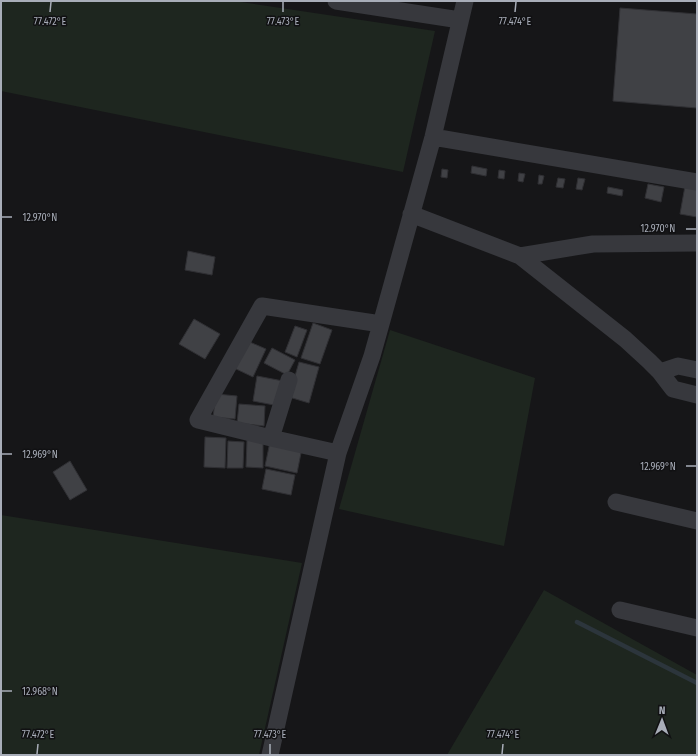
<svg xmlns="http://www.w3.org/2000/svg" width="698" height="756" viewBox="0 0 698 756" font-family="'Fira Sans Condensed',sans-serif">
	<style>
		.green { fill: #1e261f }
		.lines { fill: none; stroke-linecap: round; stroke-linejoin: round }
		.stream { stroke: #2c353c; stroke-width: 4.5 }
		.building { fill: #404145; stroke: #303034 }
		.minor { stroke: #37383d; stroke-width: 17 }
		.ticks { fill: none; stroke: #a8adb8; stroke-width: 1.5 }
		.ticks-label { font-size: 10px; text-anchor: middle; fill: #a8adb8; stroke: #111113; stroke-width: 3; stroke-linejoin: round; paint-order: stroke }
	</style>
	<rect width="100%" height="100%" fill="#161618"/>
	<path class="green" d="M1,1H234L435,31L403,172L1,91Z
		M390,330L535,378L504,546L339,509Z
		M1,515L302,563L259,755H1Z
		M544,590L697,675V755H447Z"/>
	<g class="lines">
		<path class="stream" d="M577,622L697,683"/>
	</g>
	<path class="building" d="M620,8L697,14V108L613,101Z
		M472,166L487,169L486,176L471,173Z
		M442,169L448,170L447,178L441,177Z
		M499,170L505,171L504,179L498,178Z
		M519,173L525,174L523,182L518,181Z
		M539,175L544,176L542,184H538Z
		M558,178L565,179L563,188L556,187Z
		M578,178L585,179L582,190L576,189Z
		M648,184L664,187L661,202L645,198Z
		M685,186L697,188V217L680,214Z
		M608,187L623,190L622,196L607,193Z
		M188,251L215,257L212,275L185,270Z
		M194,319L220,334L205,359L179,344Z
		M313,323L332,330L320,364L301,358Z
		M295,326L307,330L297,357L285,352Z
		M245,340L266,349L253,377L232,367Z
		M272,348L295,360L287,375L264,363Z
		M299,362L319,367L309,403L289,397Z
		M257,376L283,381L279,406L253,401Z
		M216,394L237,396L235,419L213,417Z
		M239,404L265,406L264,426L237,423Z
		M205,437L226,438L225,468L204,467Z
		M247,440H263V468L246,467Z
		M228,441L244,442L243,468H227Z
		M270,442L302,448L297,473L265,466Z
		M70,461L87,490L70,500L53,472Z
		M266,469L295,475L291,495L262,489Z"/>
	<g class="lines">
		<path class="minor" d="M336,1L460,20
			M433,137L697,182
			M411,214L520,256L625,339L649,361L660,372L673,389L697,395
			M520,256L593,244L697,243
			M660,372L678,366L697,370
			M271,438L289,380
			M338,453L271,438L198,420L262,306L381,324
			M616,502L697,521
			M620,610L697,628
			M270,755L338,453L372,356L381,324L433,137L465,1"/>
	</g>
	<path class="ticks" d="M50,12L51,2M283,12V2M515,12L516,2M2,217H12M686,229H696M2,454H12M686,466H696M2,691H12M37,754L38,744M270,754V744M502,754L503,744"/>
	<g class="ticks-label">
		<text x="50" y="25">77.472°E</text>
		<text x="283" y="25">77.473°E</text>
		<text x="515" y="25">77.474°E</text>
		<text x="40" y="221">12.970°N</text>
		<text x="658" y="232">12.970°N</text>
		<text x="40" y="458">12.969°N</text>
		<text x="658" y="470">12.969°N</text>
		<text x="40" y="695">12.968°N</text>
		<text x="38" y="738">77.472°E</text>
		<text x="270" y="738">77.473°E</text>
		<text x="503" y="738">77.474°E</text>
	</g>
	<rect width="698" height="756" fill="none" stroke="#a8adb8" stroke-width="4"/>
	<g transform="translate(662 720) rotate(1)" stroke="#111113" stroke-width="3" paint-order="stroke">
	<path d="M0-3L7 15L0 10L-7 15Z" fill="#a8adb8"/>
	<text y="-6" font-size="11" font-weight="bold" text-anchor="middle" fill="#a8adb8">N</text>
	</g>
</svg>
